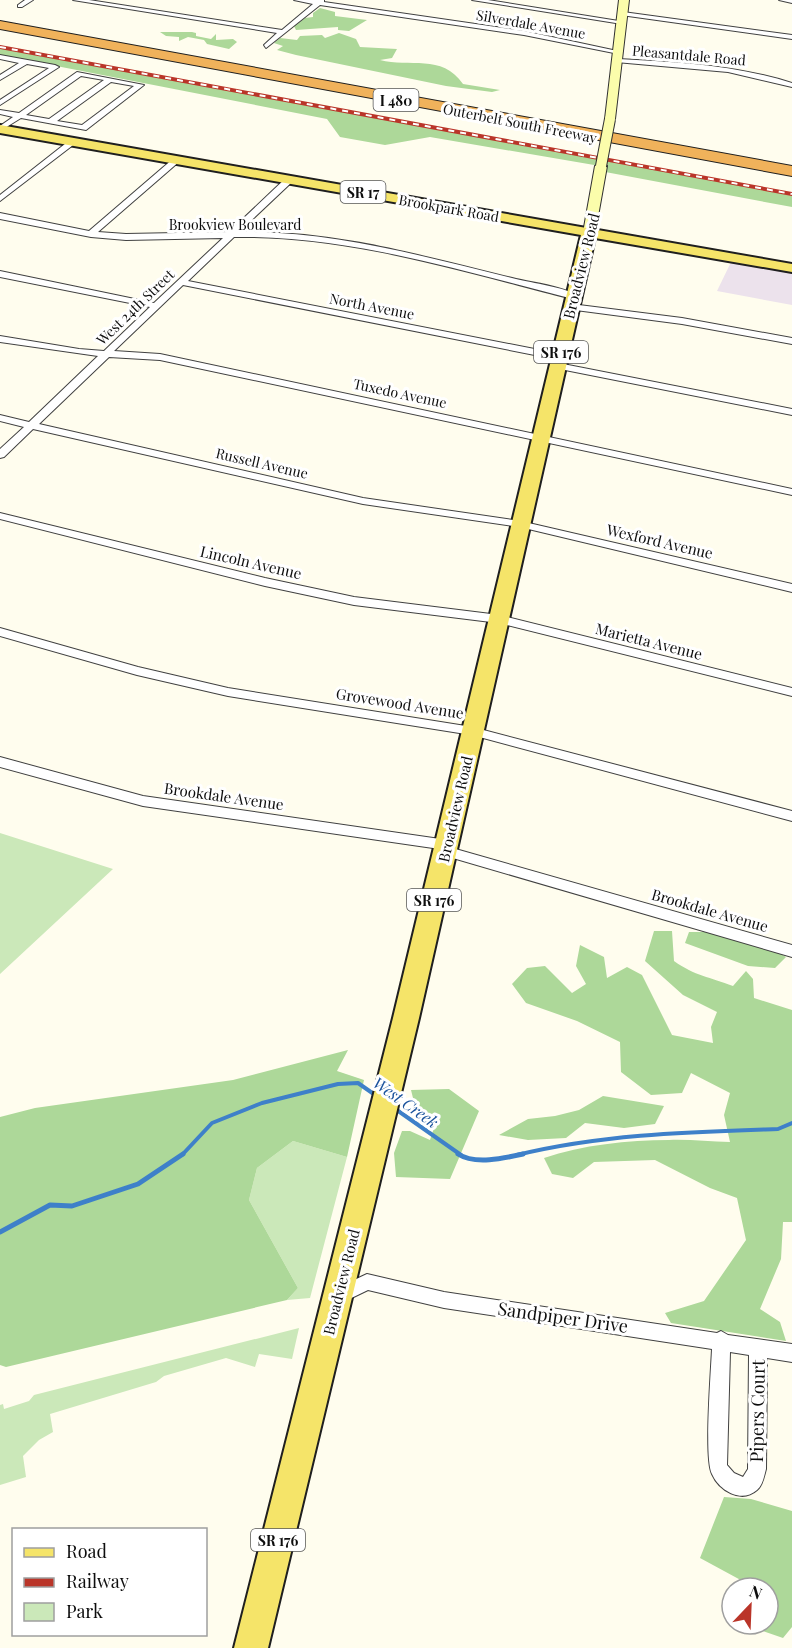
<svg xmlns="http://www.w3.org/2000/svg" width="792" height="1648" viewBox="0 0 792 1648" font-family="'Playfair Display',serif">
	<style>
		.industrial { fill: #ece2ec }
		.green { fill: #cbe8b9 }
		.forest { fill: #add899 }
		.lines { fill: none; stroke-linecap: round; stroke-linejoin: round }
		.stream-far1 { stroke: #3e80c9; stroke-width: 4 }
		.stream { stroke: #3e80c9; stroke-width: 5 }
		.minor-casing { stroke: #414141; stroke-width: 2 }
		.secondary-casing { stroke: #303030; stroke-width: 2 }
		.primary-casing { stroke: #1f1f1f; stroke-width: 4 }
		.motorway-casing { stroke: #1f1f1f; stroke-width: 2 }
		.minor { fill: #fff; fill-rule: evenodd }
		.secondary { fill: #fbfdab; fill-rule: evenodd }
		.primary { fill: #f5e469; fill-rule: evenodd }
		.motorway { fill: #f0b25b; fill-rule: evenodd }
		.rail-casing { stroke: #ba3529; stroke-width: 4 }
		.rail { stroke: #fff; stroke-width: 2; stroke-dasharray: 6; stroke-linecap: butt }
		.secondary-bridge-casing { stroke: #303030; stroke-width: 12; stroke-linecap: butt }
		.secondary-bridge { stroke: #fbfdab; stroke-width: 10 }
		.labels { text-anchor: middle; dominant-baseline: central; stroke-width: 6; stroke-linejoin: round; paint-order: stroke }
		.far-street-label { font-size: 14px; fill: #0e0e0e; stroke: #fff }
		.shield { fill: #fff; stroke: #565656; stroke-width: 1.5 }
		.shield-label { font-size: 14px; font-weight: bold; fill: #0e0e0e }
		.street-label { font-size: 15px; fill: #0e0e0e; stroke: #fff }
		.water-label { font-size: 16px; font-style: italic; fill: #1a529c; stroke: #fff }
		.near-street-label { font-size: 18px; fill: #0e0e0e; stroke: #fff }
	</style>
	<rect width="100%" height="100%" fill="#fffdee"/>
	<path class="industrial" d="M733,258L792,268V305L717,291Z"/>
	<path class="green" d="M0,833L113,869L0,974Z
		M293,1141L347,1157L310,1298L287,1300L298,1288L249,1200L257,1168Z
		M299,1328L292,1359L259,1354L255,1367L226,1358L164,1376L156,1382L50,1414L53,1432L39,1440L23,1456L26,1477L0,1485V1405L3,1404L4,1409L29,1401L34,1395Z"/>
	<path class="forest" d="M320,8L335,12V16L367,20L349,31L338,30V27L296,30L294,26L305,18L313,17V13Z
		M160,32H192L196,33V36L211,39L216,34V40L233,39L237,42L229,49L207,44L204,40L188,37L179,41V37L166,36Z
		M339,33L356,39L360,47L397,49L392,58L380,60C409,68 442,53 463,84L500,90L492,92L446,86L296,55L277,50L283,46L274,43L280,38L297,40L300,36L322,35L325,38Z
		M0,47L792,194V207L600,171V166L430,137L385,145L340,137L327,119L0,55Z
		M654,931H672L674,961C695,976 710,977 733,986L746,971L753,979L754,998L792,1010V1222H783L781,1259L760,1309L780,1322L786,1341L671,1323L665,1313L704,1301L746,1240L737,1198L710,1188L655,1160L594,1162L573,1178L552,1174L544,1158C582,1145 628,1140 669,1140C689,1139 709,1142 730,1142L724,1115L730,1093L691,1073L682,1093L651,1095L621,1072L620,1042L577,1021L526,1003L512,984L527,968L545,966L572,993L586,984L576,966L580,945L604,957L607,978L627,967L642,975L672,1035L713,1043L711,1027L717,1012L683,995L645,961Z
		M689,932H742L786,957L775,968L748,966L685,943Z
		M348,1050L337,1071L364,1080L347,1157L293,1141L257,1168L249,1200L298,1288L287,1300L6,1367L0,1365V1117L35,1108L233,1080Z
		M449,1089L479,1111L450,1179L396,1177L394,1153L402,1131H410L430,1140L435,1125L415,1106L411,1090Z
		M603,1096L664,1106L655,1124L624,1128L585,1123L566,1138L528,1140L499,1135L528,1119L555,1116L579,1110Z
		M724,1497L751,1499L792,1511V1627L783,1638L743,1624H768V1588H746L748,1584L700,1558Z"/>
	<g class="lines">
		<path class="stream-far1" d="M394,1108L461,1155
			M182,1155L212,1123L262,1103L338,1084L358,1083L378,1097
			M517,1155C603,1134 690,1132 778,1129L792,1123"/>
		<path class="stream" d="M458,1154C475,1165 505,1158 523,1154
			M0,1232L50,1205L72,1206L138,1184L183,1154"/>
		<defs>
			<path id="minor" d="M25,0H33L22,7H18V5Z
				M73,0H89L282,30L313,4L294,0H324V2L524,31L622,52L619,54L524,35L320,5L266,48L264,45L277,33Z
				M472,0H488L625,22L622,24Z
				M779,0H792V3Z
				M623,12L792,35V39L621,15Z
				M0,55L55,65L59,67L0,105V100L49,68L27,64L0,80V75L19,63L0,59Z
				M618,59C677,62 735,65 792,83V87L728,72L616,62V60Z
				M77,72L144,85L86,130L21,118L0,131V126L13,117L0,114V110L19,113ZM81,76L104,80L49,119L26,115ZM111,82L134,86L82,125L57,121Z
				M70,140L77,142L0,201V195Z
				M174,158L181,160L98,232L126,234L229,232L287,177H293V181L239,232C333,230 425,257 516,279C532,283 565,287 578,296L573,299C462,271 349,235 234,237L188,281L560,354L565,357L560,360L183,285L114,351L160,354L792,489V495L160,360L109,357L39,424L363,498L520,521L792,584V592L520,527L363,504L33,429L4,457L0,458V449L24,427L0,421V415L29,422L98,356L0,342V336L79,349L104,351L150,307L0,277V271L154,303L223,238L126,240L91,237L0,219V213L89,231Z
				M571,304L682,318L792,338V344L682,324L568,309L566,307Z
				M558,363L792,409V415L555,368L553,366Z
				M0,513L265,578L354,597L499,615L792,688V696L499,623L354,605L265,586L0,519Z
				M0,628L138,667L228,688L472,727L792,811V821L472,735L228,696L137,675L0,636Z
				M0,757L143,796L447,840L452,841L454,845L452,848L792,945V957L446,856L441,855L440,849L143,806L0,767Z
				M367,1274L444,1292L717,1333L721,1331L728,1335L792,1344V1362L767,1358L766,1469C764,1476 763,1485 757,1490C741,1504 719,1490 712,1474C704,1459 711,1372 712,1349L444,1308L368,1290L339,1304L333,1302L330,1296L333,1290ZM730,1352L749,1355L748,1469L743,1477L734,1473L727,1465Z"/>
			<path id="secondary" d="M619,0H629L615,119L610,122L605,119Z
				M601,163L607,166L595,233L589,237L583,233L595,166Z"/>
			<path id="primary" d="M0,125L792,264V272L595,238L419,1018L268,1648H234L393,1018L581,235L0,133Z"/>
			<path id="motorway" d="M0,21L792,166V176L0,29Z"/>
		</defs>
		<use href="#minor" class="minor-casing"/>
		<use href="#secondary" class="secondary-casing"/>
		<use href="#primary" class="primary-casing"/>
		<use href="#motorway" class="motorway-casing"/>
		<use href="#minor" class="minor"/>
		<use href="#secondary" class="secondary"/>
		<use href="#primary" class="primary"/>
		<use href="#motorway" class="motorway"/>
		<defs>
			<path id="rail" d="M0,47L792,194"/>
		</defs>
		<use href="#rail" class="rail-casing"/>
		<use href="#rail" class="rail"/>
		<defs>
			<path id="secondary-bridge" d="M601,166L610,119"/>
		</defs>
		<use href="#secondary-bridge" class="secondary-bridge-casing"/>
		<use href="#secondary-bridge" class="secondary-bridge"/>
	</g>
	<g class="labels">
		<g class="far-street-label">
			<text transform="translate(531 24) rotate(10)">Silverdale Avenue</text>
			<text transform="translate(689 55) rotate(5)">Pleasantdale Road</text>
			<text transform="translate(520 123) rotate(11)">Outerbelt South Freeway</text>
			<text transform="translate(449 208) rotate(10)">Brookpark Road</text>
			<text x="235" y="224">Brookview Boulevard</text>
			<text transform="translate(372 306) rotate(11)">North Avenue</text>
			<text transform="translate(135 307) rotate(-44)">West 24th Street</text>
			<text transform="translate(400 393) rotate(12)">Tuxedo Avenue</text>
			<text transform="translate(262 463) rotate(13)">Russell Avenue</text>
		</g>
		<g class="shield">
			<rect x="373.5" y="89" width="45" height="22" rx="4.5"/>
			<rect x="340.5" y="181" width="45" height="22" rx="4.5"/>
			<rect x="534" y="341" width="54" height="22" rx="4.5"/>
			<rect x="407" y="889" width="54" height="22" rx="4.5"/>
			<rect x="251" y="1529" width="54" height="22" rx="4.5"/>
		</g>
		<g class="shield-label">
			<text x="396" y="100">I 480</text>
			<text x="363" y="192">SR 17</text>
			<text x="561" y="352">SR 176</text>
			<text x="434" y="900">SR 176</text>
			<text x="278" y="1540">SR 176</text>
		</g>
		<g class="street-label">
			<text transform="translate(581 266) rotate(-76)">Broadview Road</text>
			<text transform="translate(660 541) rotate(13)">Wexford Avenue</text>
			<text transform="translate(251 562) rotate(13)">Lincoln Avenue</text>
			<text transform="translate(649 641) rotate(14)">Marietta Avenue</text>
			<text transform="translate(400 703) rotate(9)">Grovewood Avenue</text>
			<text transform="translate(224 796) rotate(8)">Brookdale Avenue</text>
			<text transform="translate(455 809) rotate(-77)">Broadview Road</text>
			<text transform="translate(710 910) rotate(16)">Brookdale Avenue</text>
			<text transform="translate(341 1282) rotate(-76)">Broadview Road</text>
		</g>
		<g class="water-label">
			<text transform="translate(406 1102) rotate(35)">West Creek</text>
		</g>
		<g class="near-street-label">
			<text transform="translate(563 1317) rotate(8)">Sandpiper Drive</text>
			<text transform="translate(757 1411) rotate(-89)">Pipers Court</text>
		</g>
	</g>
	<rect x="12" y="1528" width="195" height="108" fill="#ffffff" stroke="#9f9f9f" stroke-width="1.5"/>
	<rect x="24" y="1548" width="30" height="9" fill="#f5e469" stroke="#9f9f9f" stroke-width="1.5"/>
	<text x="66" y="1558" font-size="18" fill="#0e0e0e">Road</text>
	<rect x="24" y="1578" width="30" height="9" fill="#ba3529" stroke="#9f9f9f" stroke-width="1.5"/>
	<text x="66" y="1588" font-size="18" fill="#0e0e0e">Railway</text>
	<rect x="24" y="1603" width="30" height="18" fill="#cbe8b9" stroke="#9f9f9f" stroke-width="1.5"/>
	<text x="66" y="1618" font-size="18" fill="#0e0e0e">Park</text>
	<g transform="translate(750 1606) rotate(23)"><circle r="28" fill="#ffffff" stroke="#9f9f9f" stroke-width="1.5"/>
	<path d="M0-4.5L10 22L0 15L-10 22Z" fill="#ba3529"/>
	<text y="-9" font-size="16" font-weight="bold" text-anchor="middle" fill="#0e0e0e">N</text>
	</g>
</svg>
